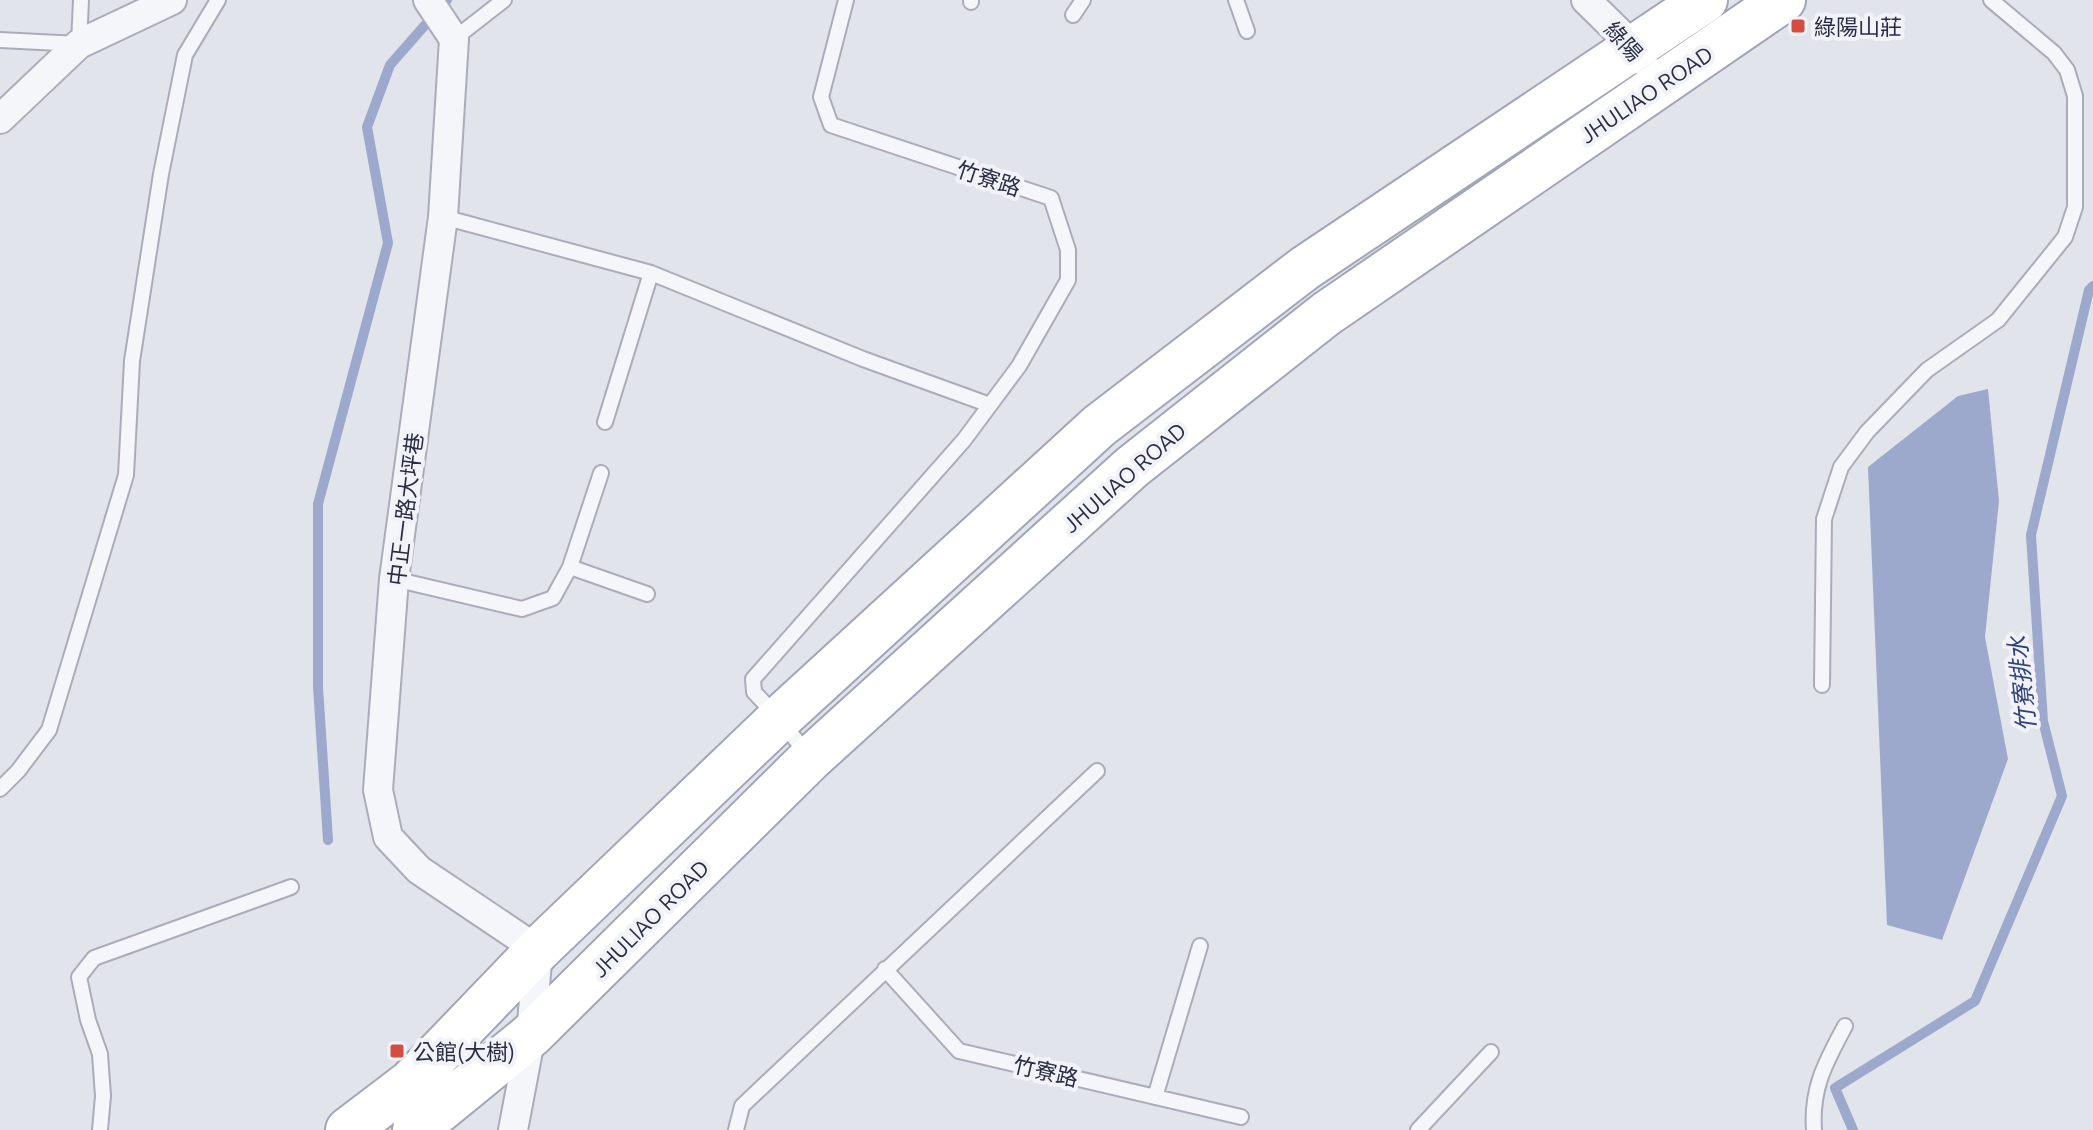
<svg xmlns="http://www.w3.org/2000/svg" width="2093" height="1130" viewBox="0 0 2093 1130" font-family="Ubuntu,'Noto Sans TC',sans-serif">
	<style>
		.water { fill: #9ca9cc }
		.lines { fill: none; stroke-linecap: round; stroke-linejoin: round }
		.stream { stroke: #9ca9cc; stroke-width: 10 }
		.lane-casing { stroke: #aaadb9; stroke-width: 18 }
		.street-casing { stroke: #aaadb9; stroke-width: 32 }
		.primary-casing { stroke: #a1a5b7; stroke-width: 48 }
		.lane { stroke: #f5f6f9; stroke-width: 14 }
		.street { stroke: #f5f6f9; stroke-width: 28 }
		.primary { stroke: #fff; stroke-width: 44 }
		.poi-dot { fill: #d54c42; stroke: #f2f3f8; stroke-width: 3 }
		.labels { text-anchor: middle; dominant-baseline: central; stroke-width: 8; stroke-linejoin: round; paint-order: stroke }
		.poi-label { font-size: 22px; fill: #292d44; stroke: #f2f3f8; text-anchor: start }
		.street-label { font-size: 22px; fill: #292d44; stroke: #f2f3f8 }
		.water-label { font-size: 24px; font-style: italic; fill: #31427a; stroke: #f2f3f8 }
	</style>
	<rect width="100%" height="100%" fill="#e2e4eb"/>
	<path class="water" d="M1988,389L1999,501L1985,637L2008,759L1942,940L1887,925L1868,467L1958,396Z"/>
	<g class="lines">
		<path class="stream" d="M328,840L318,687V504L388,243L367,127L390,65L447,0
			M1853,1130L1835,1088L1975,1001L2062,796L2043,721L2031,535L2089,290L2093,286"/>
		<defs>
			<path id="lane" d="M846,0L821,97L831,125L1051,198L1068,250V280L1019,366L990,405
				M1236,0L1247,31
				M971,2V0
				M1073,15L1083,0
				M454,39L504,0
				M0,40L79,44L81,0
				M443,217L651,273L863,359L990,405L964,440L753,679L754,692L779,719L809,756
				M605,422L651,273
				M570,567L647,594
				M394,579L522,609L553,598L570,567L601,473
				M1822,685L1824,519L1841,467L1867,432L1927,370L1998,320L2065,237L2075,207V96L2067,70L2054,53L1991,0
				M0,789L18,771L49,730L126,475L132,361L161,174L185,55L218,0
				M885,969L959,1051L1241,1117
				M1155,1097L1200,946
				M100,1130L103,1096L100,1054L88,1020L79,977L94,958L291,887
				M736,1130L742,1106L1097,771
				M1418,1130L1491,1052
				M1814,1130C1811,1087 1826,1062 1845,1026"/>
			<path id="street" d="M428,0L454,39L443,217L394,579L378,790L388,837L419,870L538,950L531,1035L513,1130
				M1586,0L1635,48L1643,61
				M0,119L79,44L172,0"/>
			<path id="primary" d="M348,1130L411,1082L538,950L779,719L1099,426L1305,268L1705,0
				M415,1130L531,1035L810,759L1132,467L1326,314L1783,0"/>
		</defs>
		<use href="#lane" class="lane-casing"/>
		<use href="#street" class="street-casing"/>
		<use href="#primary" class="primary-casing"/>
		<use href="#lane" class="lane"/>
		<use href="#street" class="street"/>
		<use href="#primary" class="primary"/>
	</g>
	<g class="poi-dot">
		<rect x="1790" y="18" width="16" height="16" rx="4"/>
		<rect x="389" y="1043" width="16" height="16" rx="4"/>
	</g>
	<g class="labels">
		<g class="poi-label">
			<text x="1814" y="26">綠陽山莊</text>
			<text x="413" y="1051">公館(大樹)</text>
		</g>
		<g class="street-label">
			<text transform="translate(1624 41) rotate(48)">綠陽</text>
			<text transform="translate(1646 94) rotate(-34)">JHULIAO ROAD</text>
			<text transform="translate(989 178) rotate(18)">竹寮路</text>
			<text transform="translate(1124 477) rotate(-41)">JHULIAO ROAD</text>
			<text transform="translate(405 509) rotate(-83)">中正一路大坪巷</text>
			<text transform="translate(650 918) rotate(-45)">JHULIAO ROAD</text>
			<text transform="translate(1046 1071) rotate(13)">竹寮路</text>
		</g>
		<g class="water-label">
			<text transform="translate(2022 684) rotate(-96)">竹寮排水</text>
		</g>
	</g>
</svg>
